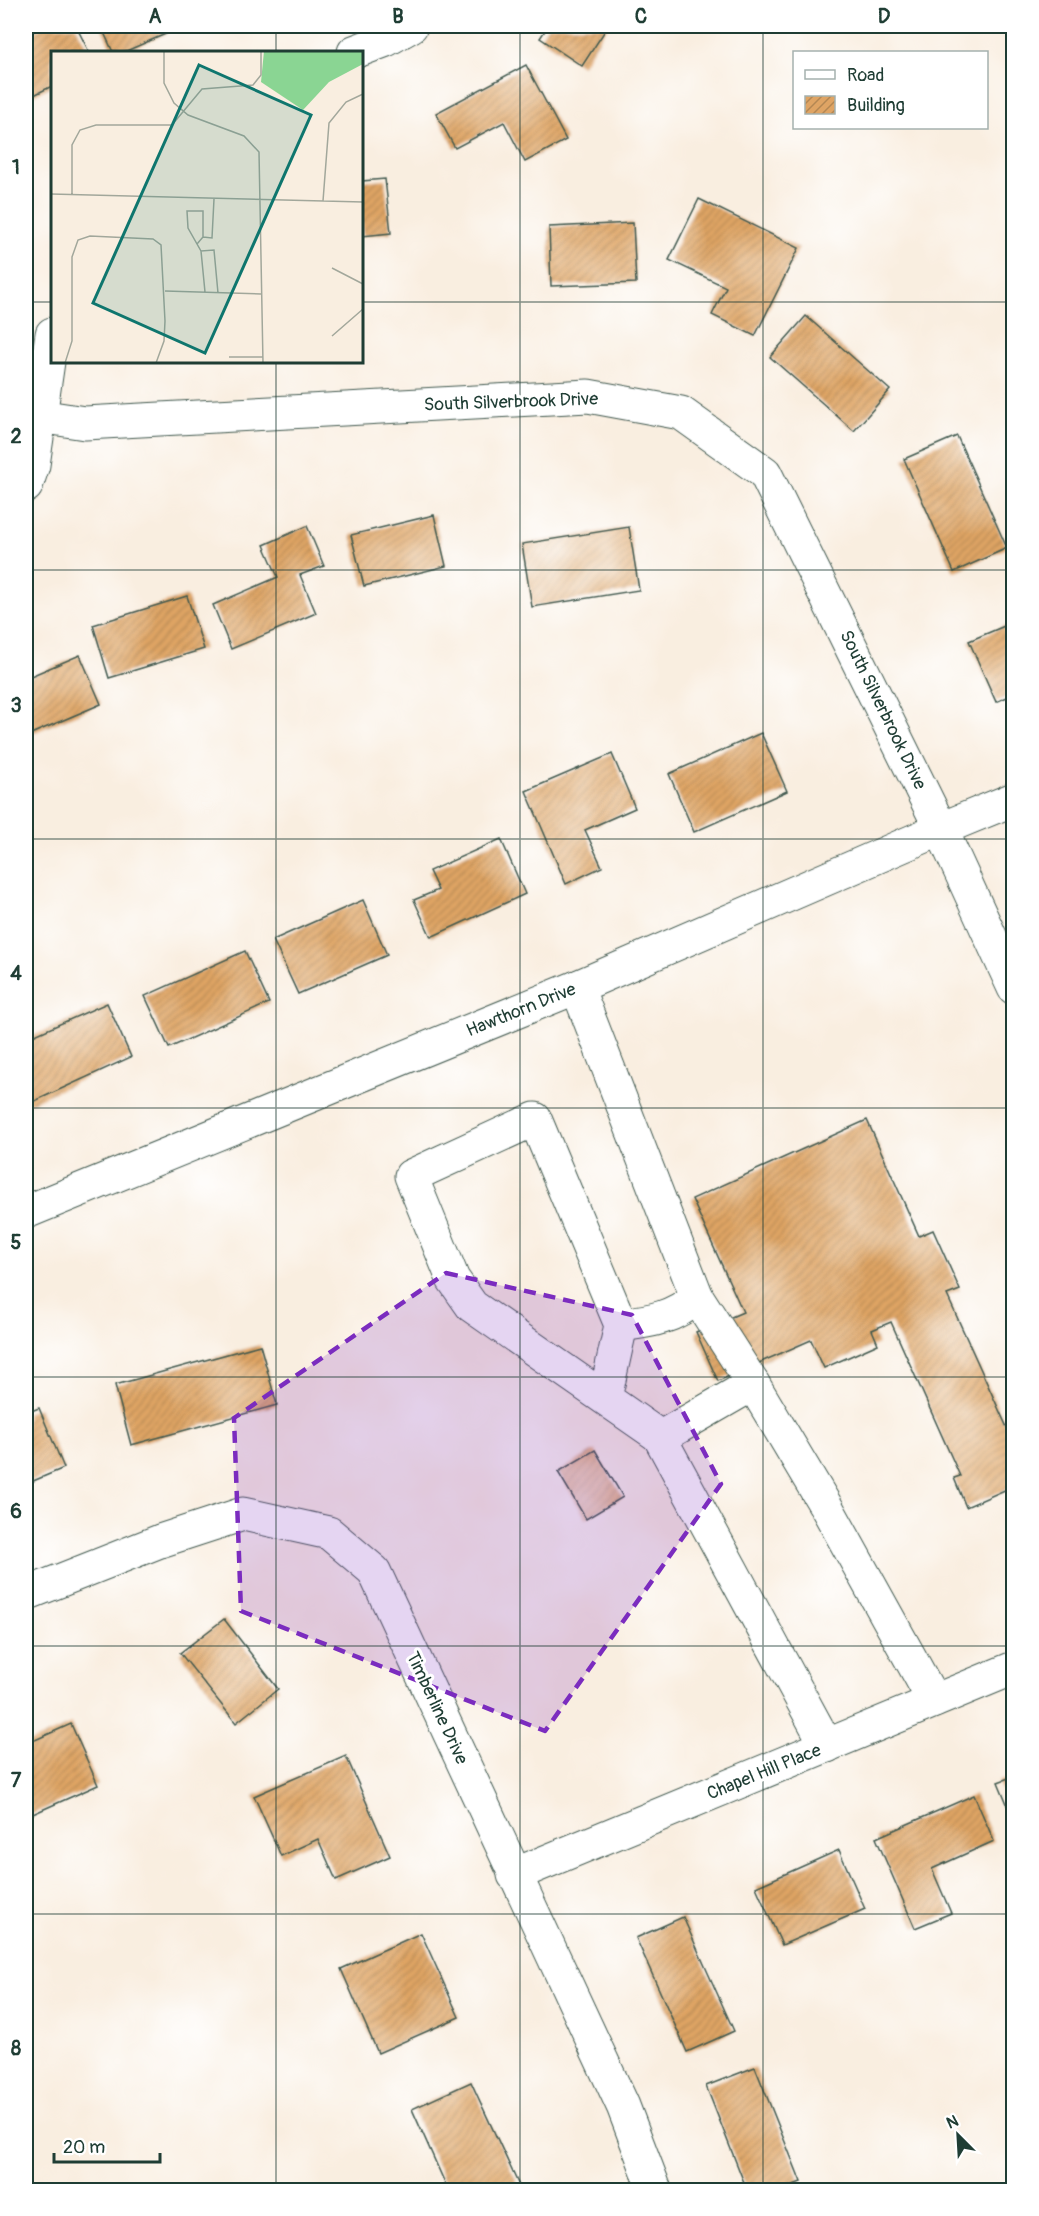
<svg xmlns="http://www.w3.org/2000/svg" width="1039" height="2216" viewBox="0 0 1039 2216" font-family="Pangolin,sans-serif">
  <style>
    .building { fill: url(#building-hatch) }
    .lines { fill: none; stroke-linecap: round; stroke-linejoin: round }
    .minor-casing { stroke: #40584e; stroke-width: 35 }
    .minor { stroke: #fff; stroke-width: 33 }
    .marked { fill: #7b2cbf; fill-opacity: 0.2; stroke: #7b2cbf; stroke-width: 4.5; stroke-dasharray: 12 8; stroke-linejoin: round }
    .grid { fill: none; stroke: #1f3d34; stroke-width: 1.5; stroke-opacity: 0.55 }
    .labels { text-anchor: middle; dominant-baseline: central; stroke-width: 6; stroke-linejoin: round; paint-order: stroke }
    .street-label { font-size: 18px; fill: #1f3d34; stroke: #fff }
    .inset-road { fill: none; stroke: #a2a79b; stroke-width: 1.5 }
    .view { fill: #0f766e; fill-opacity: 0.15; stroke: #0f766e; stroke-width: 3 }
    .inset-edge { fill: none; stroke: #1f3d34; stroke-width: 3 }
    .neatline { fill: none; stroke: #1f3d34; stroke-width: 2 }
    .grid-label { font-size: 20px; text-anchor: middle; font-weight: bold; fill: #1f3d34 }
  </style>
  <defs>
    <pattern id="building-hatch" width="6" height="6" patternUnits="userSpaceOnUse" patternTransform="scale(1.5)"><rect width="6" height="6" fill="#dfa464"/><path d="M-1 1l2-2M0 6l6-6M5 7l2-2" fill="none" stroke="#b48753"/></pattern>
  </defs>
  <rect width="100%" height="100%" fill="#fff"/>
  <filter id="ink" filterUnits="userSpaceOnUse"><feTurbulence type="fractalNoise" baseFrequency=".0167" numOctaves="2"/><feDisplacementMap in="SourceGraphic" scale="12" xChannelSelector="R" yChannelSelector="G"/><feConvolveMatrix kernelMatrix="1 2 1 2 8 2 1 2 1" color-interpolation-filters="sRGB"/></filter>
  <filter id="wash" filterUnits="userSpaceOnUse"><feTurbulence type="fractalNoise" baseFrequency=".008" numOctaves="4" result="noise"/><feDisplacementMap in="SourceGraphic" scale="24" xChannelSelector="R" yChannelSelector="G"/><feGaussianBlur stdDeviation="1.35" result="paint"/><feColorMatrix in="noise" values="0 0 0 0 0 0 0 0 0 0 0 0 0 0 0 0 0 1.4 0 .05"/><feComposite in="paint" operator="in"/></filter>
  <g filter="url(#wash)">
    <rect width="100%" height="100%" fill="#f9eee0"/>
    <g id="blocks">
      <g class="building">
        <polygon points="45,26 76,26 89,52 52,52 52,86 26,99 26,35"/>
        <polygon points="101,26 184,26 124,52 113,52"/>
        <polygon points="548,26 608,26 582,66 540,38"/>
        <polygon points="526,65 566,140 525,162 504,122 455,148 436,113"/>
        <polygon points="385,179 391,233 362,236 362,181"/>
        <polygon points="699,199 799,248 755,336 712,315 726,287 669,260"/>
        <polygon points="633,223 636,283 551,286 549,227"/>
        <polygon points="806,316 890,390 854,431 770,357"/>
        <polygon points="957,436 1007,548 954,572 904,459"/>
        <polygon points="434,515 446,566 364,586 351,535"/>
        <polygon points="307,526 324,566 300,575 316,613 231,649 213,605 278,577 264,545"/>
        <polygon points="629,527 639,590 532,607 522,544"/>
        <polygon points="187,596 204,649 109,678 93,625"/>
        <polygon points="1014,622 1014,694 996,702 969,641"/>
        <polygon points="80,655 101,704 26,736 26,678"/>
        <polygon points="761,733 787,791 694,832 669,774"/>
        <polygon points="612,754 635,808 585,830 602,867 566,884 526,791"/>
        <polygon points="501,839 525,894 431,937 414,900 438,890 429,871"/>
        <polygon points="363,900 387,955 298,994 273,940"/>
        <polygon points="245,951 269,1003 169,1048 145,996"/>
        <polygon points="107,1003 131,1057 26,1105 26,1039"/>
        <polygon points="867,1120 919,1236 933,1230 960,1290 947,1295 1014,1443 1014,1486 966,1507 954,1478 960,1476 891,1322 872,1330 878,1344 824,1368 811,1340 718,1381 696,1332 743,1312 692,1199"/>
        <polygon points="260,1345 277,1405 131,1445 115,1385"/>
        <polygon points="39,1408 64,1468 26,1484 26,1413"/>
        <polygon points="595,1450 623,1497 586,1519 558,1472"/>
        <polygon points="224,1619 278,1689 236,1723 180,1653"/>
        <polygon points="71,1724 98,1785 26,1817 26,1744"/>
        <polygon points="346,1756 390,1856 336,1880 318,1839 281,1856 254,1796"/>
        <polygon points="1014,1776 1014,1818 1013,1818 998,1782"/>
        <polygon points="974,1795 994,1841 932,1869 951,1913 915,1928 876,1838"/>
        <polygon points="839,1850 865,1909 782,1945 756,1887"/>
        <polygon points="683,1917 734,2031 687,2052 636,1938"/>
        <polygon points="421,1933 459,2017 378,2053 341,1969"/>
        <polygon points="755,2067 801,2182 780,2190 747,2190 706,2086"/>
        <polygon points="471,2082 521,2190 448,2190 412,2109"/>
        <polygon points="1013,2171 1014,2190 1008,2190"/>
      </g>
    </g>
  </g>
  <g filter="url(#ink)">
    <use href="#blocks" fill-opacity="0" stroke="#40584e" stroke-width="1.5"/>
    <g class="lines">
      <g class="minor-casing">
        <g id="minor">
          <polyline points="354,52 386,40 411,26"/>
          <polyline points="26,411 39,416 85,423 588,396 681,413 765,473 941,829 1014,988"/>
          <polyline points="26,486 33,465 52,334"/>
          <path d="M577,987l120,310c-23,21 -46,24 -76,28"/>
          <polyline points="26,1212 577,987 941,829 1014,799"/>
          <polyline points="697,1297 753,1384"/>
          <polyline points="605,1398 621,1325 535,1119 411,1176 453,1279 472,1306 659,1436 661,1437 753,1384 827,1508 934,1701"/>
          <polyline points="659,1436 827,1746"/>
          <polyline points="26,1594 160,1541 243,1514 329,1533 374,1571 623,2106 655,2190"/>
          <polyline points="514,1875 1014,1668"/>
        </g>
      </g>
      <use href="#minor" class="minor"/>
    </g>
  </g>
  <path class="marked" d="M446,1273l186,42 89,169 -176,247 -304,-120 -7,-193z"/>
  <path class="grid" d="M276,26v26M520,26v2164M763,26v2164M26,302h26M362,302h652M276,362v1828M26,570h988M26,839h988M26,1108h988M26,1377h988M26,1646h988M26,1914h988"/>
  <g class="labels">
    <g class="street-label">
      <text transform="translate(511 402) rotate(-2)">South Silverbrook Drive</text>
      <text transform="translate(883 710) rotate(64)">South Silverbrook Drive</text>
      <text transform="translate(521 1010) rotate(-22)">Hawthorn Drive</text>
      <text transform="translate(437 1708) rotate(65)">Timberline Drive</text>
      <text transform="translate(764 1772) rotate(-22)">Chapel Hill Place</text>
    </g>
  </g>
  <g transform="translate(51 51)">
    <rect width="312" height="312" fill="#f9eee0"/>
    <path d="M213,0h99v13l-34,18 -26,28 -42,-28z" fill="#8ad593"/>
    <path class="inset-road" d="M113,0v32l10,20 14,12 56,21 15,16 4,211M0,143l312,8M21,143v-49l8,-15 16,-5h76l30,-36 51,-4 8,-10v-24M272,150l6,-78 17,-21 17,-8M152,186l9,1 2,-39M146,193l6,-7v-26h-16l1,17 13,23 13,-1 4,43M150,200l4,41M281,217l31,16M114,240l96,3M281,285l31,-27M178,306h34M14,312l7,-22v-84l6,-17 12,-4 63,3 8,6 4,76 -1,20 -8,22"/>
    <path class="view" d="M148,14l112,50 -106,238 -112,-50z"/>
    <rect width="312" height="312" class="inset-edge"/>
  </g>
  <rect width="1039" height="2216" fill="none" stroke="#fff" stroke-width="66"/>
  <rect x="793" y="51" width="195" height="78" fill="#ffffff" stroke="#a5b1ae" stroke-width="1.5"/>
  <rect x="805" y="70" width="30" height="9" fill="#ffffff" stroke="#a5b1ae" stroke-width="1.5"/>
  <text x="847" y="81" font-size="18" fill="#1f3d34">Road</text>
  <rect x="805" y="96" width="30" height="18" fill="url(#building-hatch)" stroke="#a5b1ae" stroke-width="1.5"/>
  <text x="847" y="111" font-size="18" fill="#1f3d34">Building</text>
  <g transform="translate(958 2135) rotate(336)" stroke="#ffffff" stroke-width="4.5" paint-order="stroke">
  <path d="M0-4.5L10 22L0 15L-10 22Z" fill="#1f3d34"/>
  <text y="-9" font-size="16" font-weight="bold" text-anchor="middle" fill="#1f3d34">N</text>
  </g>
  <path d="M54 2153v9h106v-9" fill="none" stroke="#1f3d34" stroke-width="3"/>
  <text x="63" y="2153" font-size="18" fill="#1f3d34" stroke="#ffffff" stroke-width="4.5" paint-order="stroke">20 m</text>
  <rect x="33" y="33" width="973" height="2150" class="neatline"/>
  <g class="grid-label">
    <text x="155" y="23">A</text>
    <text x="398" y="23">B</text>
    <text x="641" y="23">C</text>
    <text x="884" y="23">D</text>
    <text x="16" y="174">1</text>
    <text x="16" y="443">2</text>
    <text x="16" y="712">3</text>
    <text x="16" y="980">4</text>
    <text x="16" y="1249">5</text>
    <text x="16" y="1518">6</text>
    <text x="16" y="1787">7</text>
    <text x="16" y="2055">8</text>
  </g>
</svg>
